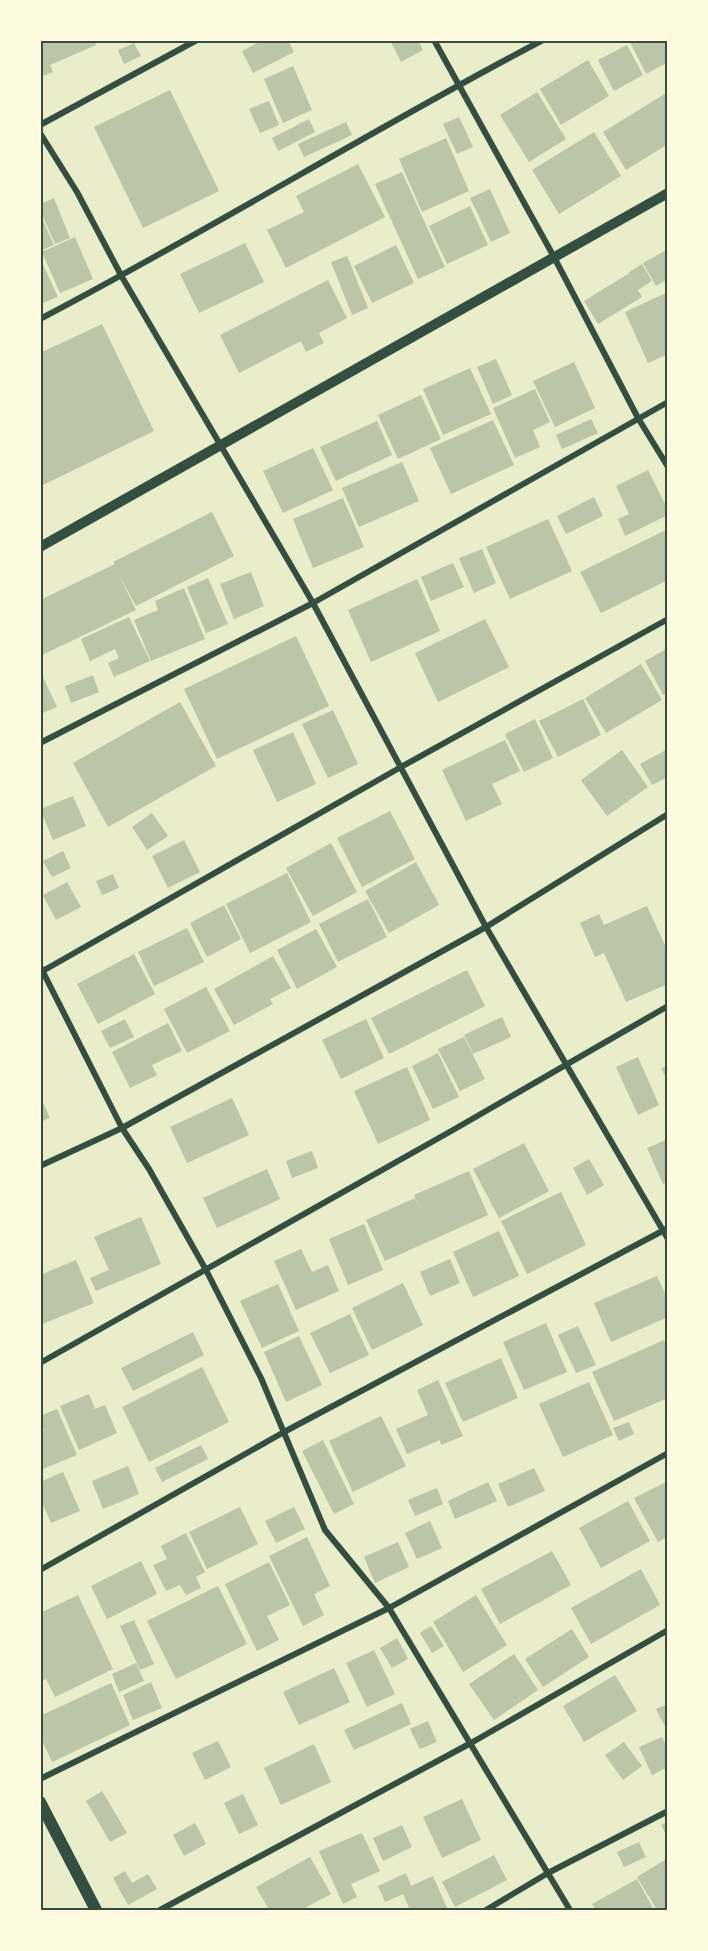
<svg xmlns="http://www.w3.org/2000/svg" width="708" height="1951" viewBox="0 0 708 1951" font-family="'Varela Round',sans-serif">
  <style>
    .building { fill: #bcc5a7 }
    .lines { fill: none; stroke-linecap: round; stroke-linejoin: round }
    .minor { stroke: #344e41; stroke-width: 6 }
    .tertiary { stroke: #344e41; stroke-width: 10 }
    .secondary { stroke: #344e41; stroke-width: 12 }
    .neatline { fill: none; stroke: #344e41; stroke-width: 2 }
  </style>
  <rect width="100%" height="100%" fill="#e9edc9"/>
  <g class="building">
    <polygon points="45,40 94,40 96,45 50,65 53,72 40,77 40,43"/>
    <polygon points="263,40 288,40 294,52 253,73 242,51"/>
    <polygon points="390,40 418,40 423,50 401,62"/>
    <polygon points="629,40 668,40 668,62 646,74"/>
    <polygon points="134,43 141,56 124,64 118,50"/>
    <polygon points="627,45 643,75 614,91 598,60"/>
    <polygon points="588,60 609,96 561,125 540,89"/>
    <polygon points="293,66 312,110 283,123 264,79"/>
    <polygon points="170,90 219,191 143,228 94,127"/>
    <polygon points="537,92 566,139 529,162 500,115"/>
    <polygon points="668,92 668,144 626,170 603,132"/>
    <polygon points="269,101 279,125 260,133 249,109"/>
    <polygon points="459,117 473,147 457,154 443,124"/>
    <polygon points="309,119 315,132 278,151 272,138"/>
    <polygon points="346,122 352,135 304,157 298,144"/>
    <polygon points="594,132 621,176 559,214 532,170"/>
    <polygon points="446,138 469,191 422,212 399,159"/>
    <polygon points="358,164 385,217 286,268 267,230 304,212 296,196"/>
    <polygon points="402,172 445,267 418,279 375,184"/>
    <polygon points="490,189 510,233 491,242 470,198"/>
    <polygon points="54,198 70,238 55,244 40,210 40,204"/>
    <polygon points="470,206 488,245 447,264 429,226"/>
    <polygon points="40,214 54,245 40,251"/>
    <polygon points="75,237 93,279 60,293 42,252"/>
    <polygon points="245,243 264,282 199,313 180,274"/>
    <polygon points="396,245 414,283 372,303 354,266"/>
    <polygon points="668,249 668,279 656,286 643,263"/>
    <polygon points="347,256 368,308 352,315 331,262"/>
    <polygon points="40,258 58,297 40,304"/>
    <polygon points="642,264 652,281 638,290 642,297 598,324 584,301 628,274 636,285 628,273"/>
    <polygon points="328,280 347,318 319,333 324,343 306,352 301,341 239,373 220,335"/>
    <polygon points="668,292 668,354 648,363 625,312"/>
    <polygon points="102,324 154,431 43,485 40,480 40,353"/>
    <polygon points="496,359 512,395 493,404 477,367"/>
    <polygon points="574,362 595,408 555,427 533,381"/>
    <polygon points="470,368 491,414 443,435 423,389"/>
    <polygon points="535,389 550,422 533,430 540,447 515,458 493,408"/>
    <polygon points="421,395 441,439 398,459 378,415"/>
    <polygon points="591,419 598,433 562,449 556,435"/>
    <polygon points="493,420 514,465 451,494 430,448"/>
    <polygon points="377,421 392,455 336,481 320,447"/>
    <polygon points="313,448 333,490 283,513 263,471"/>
    <polygon points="402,462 419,501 359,527 342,488"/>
    <polygon points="648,470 668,510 668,515 625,536 618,519 629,514 616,486"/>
    <polygon points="594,497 603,516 566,534 557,516"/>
    <polygon points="343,498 364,547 313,568 293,519"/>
    <polygon points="212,512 234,556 136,606 119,575 136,610 40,656 40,600 115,564 113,562"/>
    <polygon points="548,519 572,571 510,599 486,547"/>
    <polygon points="668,529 668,580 601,613 580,572"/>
    <polygon points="482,549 496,583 474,593 459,558"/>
    <polygon points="453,563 464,587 431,601 421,577"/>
    <polygon points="251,572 264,606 234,619 220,584"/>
    <polygon points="208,578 228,624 206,633 187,587"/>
    <polygon points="417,579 440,631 371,662 348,610"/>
    <polygon points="184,588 205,639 151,661 134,620 158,610 155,601"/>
    <polygon points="129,617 150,661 114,677 108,663 119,658 115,649 90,661 81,639"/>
    <polygon points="485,619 509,667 438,702 415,653"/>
    <polygon points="296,636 329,706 217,759 184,689"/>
    <polygon points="668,648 668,693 663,695 645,661"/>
    <polygon points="641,664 662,700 606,733 585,698"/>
    <polygon points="40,671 57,707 40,714"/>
    <polygon points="93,675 99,692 71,703 65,686"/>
    <polygon points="583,699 601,735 558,757 539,721"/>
    <polygon points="180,702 216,766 108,827 73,763"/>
    <polygon points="333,710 358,764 328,778 302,724"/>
    <polygon points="535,719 553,758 524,772 505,734"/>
    <polygon points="293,732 316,784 277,802 253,750"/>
    <polygon points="505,740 520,771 492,784 502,804 466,821 442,770"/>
    <polygon points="668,749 668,777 652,785 640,764"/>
    <polygon points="622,750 648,787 607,816 581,780"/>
    <polygon points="73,796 86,826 53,840 40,809"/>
    <polygon points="390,811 415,859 362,887 337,838"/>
    <polygon points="152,813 168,836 147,850 132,827"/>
    <polygon points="184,840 200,872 168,888 152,856"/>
    <polygon points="331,843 357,892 313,916 286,868"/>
    <polygon points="63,851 71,868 52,877 43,861"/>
    <polygon points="416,862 439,905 389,933 365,891"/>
    <polygon points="287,873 311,922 250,953 226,904"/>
    <polygon points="113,874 119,888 102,895 96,881"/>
    <polygon points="67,882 81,907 56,920 43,895"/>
    <polygon points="368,899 387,937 338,962 319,924"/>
    <polygon points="224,905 241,939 207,957 190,923"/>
    <polygon points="647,906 668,952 668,984 626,1002 604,953 595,957 580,923 599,914 604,925"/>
    <polygon points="187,928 204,962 154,986 138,952"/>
    <polygon points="316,929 337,967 297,989 277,950"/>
    <polygon points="134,954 155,994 98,1024 77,984"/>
    <polygon points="273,956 291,988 270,999 273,1004 234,1025 214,989"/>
    <polygon points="467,970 485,1006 389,1054 371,1018"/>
    <polygon points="206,987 230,1031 187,1053 164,1009"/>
    <polygon points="502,1017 511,1037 473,1054 464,1035"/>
    <polygon points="125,1019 134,1037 110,1048 101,1031"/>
    <polygon points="366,1019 384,1058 341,1079 322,1040"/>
    <polygon points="168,1023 182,1051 152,1065 157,1075 130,1088 112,1052"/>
    <polygon points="464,1037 485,1079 460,1091 438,1049"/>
    <polygon points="438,1053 459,1097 433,1109 412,1066"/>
    <polygon points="638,1057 659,1105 638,1115 616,1067"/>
    <polygon points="668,1066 668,1082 661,1068"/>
    <polygon points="407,1067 430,1120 378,1144 354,1091"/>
    <polygon points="40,1096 50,1118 40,1122"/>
    <polygon points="232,1098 249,1135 187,1163 170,1127"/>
    <polygon points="668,1139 668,1182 663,1184 647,1148"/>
    <polygon points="524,1143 549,1191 499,1218 473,1169"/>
    <polygon points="312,1151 318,1168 292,1178 286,1161"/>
    <polygon points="589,1159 604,1185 587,1195 573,1168"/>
    <polygon points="267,1169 280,1199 217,1228 203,1198"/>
    <polygon points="469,1171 488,1215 385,1261 366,1220 415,1198 423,1215 414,1195"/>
    <polygon points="561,1192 586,1245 527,1274 501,1221"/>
    <polygon points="141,1217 161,1264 96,1291 90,1278 109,1270 94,1237"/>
    <polygon points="364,1224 383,1270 348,1285 329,1239"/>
    <polygon points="499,1231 519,1276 473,1297 453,1252"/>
    <polygon points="301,1249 312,1272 328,1265 339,1291 296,1310 274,1261"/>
    <polygon points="450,1259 460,1283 430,1296 420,1272"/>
    <polygon points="76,1260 94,1303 40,1325 40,1275"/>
    <polygon points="657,1276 668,1300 668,1317 611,1342 594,1303"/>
    <polygon points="403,1283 423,1325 372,1350 352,1308"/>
    <polygon points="278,1284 299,1331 262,1348 240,1301"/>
    <polygon points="350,1314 369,1355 330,1373 310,1333"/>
    <polygon points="546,1323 567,1372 524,1390 503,1342"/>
    <polygon points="578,1326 596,1365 576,1373 558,1335"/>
    <polygon points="193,1332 204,1355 133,1391 121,1368"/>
    <polygon points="299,1336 322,1385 286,1402 264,1352"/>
    <polygon points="664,1340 668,1348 668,1398 614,1421 592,1372"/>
    <polygon points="501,1358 518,1398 463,1422 445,1383"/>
    <polygon points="202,1367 229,1422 149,1462 122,1407"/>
    <polygon points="438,1380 463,1436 441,1445 440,1440 407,1454 396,1429 428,1415 417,1390"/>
    <polygon points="589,1382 613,1435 563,1457 539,1404"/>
    <polygon points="89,1394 95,1409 105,1405 117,1433 79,1450 60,1406"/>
    <polygon points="57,1409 77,1455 40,1470 40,1432 44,1430 40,1423 40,1416"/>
    <polygon points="381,1416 406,1466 353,1492 329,1441"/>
    <polygon points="629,1422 634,1434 619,1441 613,1428"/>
    <polygon points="323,1440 354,1504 334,1514 302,1451"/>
    <polygon points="201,1445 208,1459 162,1482 155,1468"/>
    <polygon points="128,1466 139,1494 103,1509 92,1481"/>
    <polygon points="534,1468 545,1491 508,1507 498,1484"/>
    <polygon points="63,1472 80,1511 51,1523 40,1498 40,1482"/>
    <polygon points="668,1481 668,1537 658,1542 634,1498"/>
    <polygon points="488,1482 497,1501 455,1519 448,1501"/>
    <polygon points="437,1488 443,1504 415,1516 408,1500"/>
    <polygon points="628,1501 650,1541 601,1568 579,1528"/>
    <polygon points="240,1507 258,1544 207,1569 189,1532"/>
    <polygon points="294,1507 305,1529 276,1543 265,1521"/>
    <polygon points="430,1521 442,1548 417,1559 405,1533"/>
    <polygon points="186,1533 205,1572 196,1577 201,1588 186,1595 180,1585 166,1591 153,1565 167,1559 161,1546"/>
    <polygon points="307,1537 330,1586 314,1594 324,1615 303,1626 269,1556"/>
    <polygon points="398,1542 409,1567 375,1583 364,1557"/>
    <polygon points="552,1551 571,1585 500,1624 481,1589"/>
    <polygon points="141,1561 157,1594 107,1619 91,1586"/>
    <polygon points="269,1562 290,1605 267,1616 279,1640 257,1651 225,1584"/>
    <polygon points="641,1569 660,1605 591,1644 571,1608"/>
    <polygon points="218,1586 247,1644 176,1679 147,1621"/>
    <polygon points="78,1595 113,1669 55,1697 46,1679 40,1682 40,1613"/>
    <polygon points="476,1595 507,1645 463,1672 433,1622"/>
    <polygon points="134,1620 154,1664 140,1670 120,1626"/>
    <polygon points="431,1626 444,1646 432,1653 420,1633"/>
    <polygon points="572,1629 589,1657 543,1687 525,1659"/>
    <polygon points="397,1638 408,1659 392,1668 380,1648"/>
    <polygon points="374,1650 395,1694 367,1707 346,1663"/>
    <polygon points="514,1654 538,1690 494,1720 469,1684"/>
    <polygon points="136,1663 144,1681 119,1692 112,1674"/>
    <polygon points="334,1668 350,1702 299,1725 283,1692"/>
    <polygon points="615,1675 637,1711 584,1742 563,1706"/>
    <polygon points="151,1682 162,1708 133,1720 123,1695"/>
    <polygon points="111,1683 130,1725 52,1762 40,1736 40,1716"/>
    <polygon points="402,1703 411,1724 354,1750 344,1730"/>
    <polygon points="668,1704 668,1732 656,1709"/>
    <polygon points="428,1721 437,1742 420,1749 410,1729"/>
    <polygon points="662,1737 668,1749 668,1767 652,1775 639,1747"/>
    <polygon points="218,1741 231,1767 205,1780 192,1753"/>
    <polygon points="624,1742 642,1766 623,1780 605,1755"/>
    <polygon points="314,1744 331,1782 281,1805 264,1768"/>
    <polygon points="102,1791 127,1833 110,1842 86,1801"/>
    <polygon points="243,1794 258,1825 239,1834 224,1803"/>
    <polygon points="462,1799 481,1840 442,1858 423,1817"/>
    <polygon points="668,1822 668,1838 661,1825"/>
    <polygon points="195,1823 206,1844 184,1856 173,1835"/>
    <polygon points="402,1825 412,1847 383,1861 373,1838"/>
    <polygon points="362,1833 380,1871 351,1884 357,1897 343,1904 319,1851"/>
    <polygon points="639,1842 646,1857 624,1867 617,1852"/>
    <polygon points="494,1855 507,1880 455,1907 442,1882"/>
    <polygon points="310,1857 331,1894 301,1910 269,1910 256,1887"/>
    <polygon points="668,1858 668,1910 657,1910 637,1877"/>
    <polygon points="125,1871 132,1883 148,1874 157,1889 128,1905 113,1878"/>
    <polygon points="406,1873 411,1886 433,1876 448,1910 410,1910 403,1894 385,1902 378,1886"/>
    <polygon points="637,1879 654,1910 596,1910 592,1904"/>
  </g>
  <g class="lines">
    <g class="minor">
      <polyline points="434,40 554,257 638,418 668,467"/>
      <polyline points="40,125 197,40"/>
      <polyline points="40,133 77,192 122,277 313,603 486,927 668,1239"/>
      <path d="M40,319c170,-89 333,-190 503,-279"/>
      <polyline points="40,743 313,603 668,402"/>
      <polyline points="40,966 122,1128 149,1169 206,1270 261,1378 325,1530 389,1608 570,1910"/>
      <polyline points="41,972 401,767 668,619"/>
      <polyline points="40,1166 122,1128 486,927 668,814"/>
      <polyline points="40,1363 453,1130 668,1006"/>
      <polyline points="40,1570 284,1432 668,1228"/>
      <polyline points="40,1779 389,1608 668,1453"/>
      <polyline points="160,1910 471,1743 668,1630"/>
      <polyline points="486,1910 548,1873 668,1811"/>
    </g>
    <polyline class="tertiary" points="40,547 668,193"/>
    <polyline class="secondary" points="40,1802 96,1910"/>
  </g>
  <rect width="708" height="1951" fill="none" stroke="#fefae0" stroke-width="84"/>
  <rect x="42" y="42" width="624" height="1867" class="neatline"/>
</svg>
